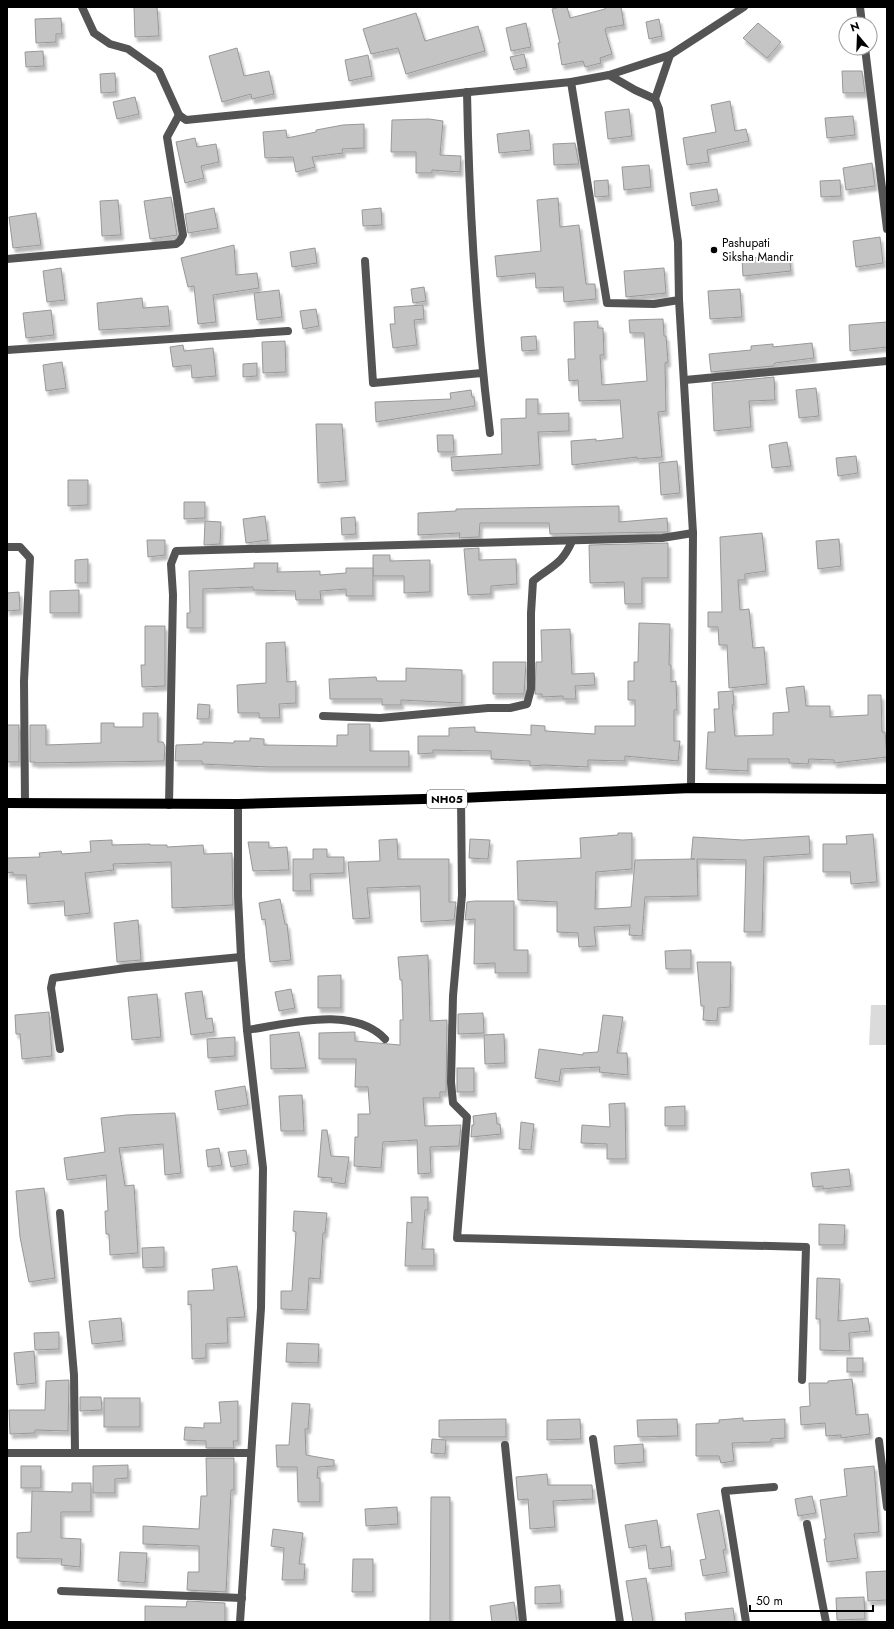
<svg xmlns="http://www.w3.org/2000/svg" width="894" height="1629" viewBox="0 0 894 1629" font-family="Jost,sans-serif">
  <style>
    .green { fill: #dbdbdb }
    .building { fill: #c4c4c4; stroke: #989898; filter: url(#shadow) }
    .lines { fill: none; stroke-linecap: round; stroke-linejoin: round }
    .minor { stroke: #545454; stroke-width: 8 }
    .primary { stroke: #000; stroke-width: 10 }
    .poi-dot { fill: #000; stroke: #fff; stroke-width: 1.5 }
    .labels { text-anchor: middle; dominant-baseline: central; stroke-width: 4; stroke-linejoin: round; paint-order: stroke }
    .shield { fill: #fff; stroke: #4c4c4c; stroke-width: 1 }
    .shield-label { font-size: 11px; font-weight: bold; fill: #000 }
    .poi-label { font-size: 12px; fill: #000; stroke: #fff; text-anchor: start }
  </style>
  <defs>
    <filter id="shadow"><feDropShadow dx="2.5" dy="4.5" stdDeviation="1" flood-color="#0004"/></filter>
  </defs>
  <rect width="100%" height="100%" fill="#fff"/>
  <polygon class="green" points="871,1005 887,1005 887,1045 869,1045"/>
  <g class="building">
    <polygon points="134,7 157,7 159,36 135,37"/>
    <polygon points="560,7 567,7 570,18 605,9 605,7 621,7 624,25 606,28 605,30 612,54 600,58 601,63 585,67 583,61 562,65 558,43 560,43 552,9"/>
    <polygon points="416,13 425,41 478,26 485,51 406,74 398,48 371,54 363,29"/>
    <polygon points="61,18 62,34 56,34 56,42 36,43 35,19"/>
    <polygon points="659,19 662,36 649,39 646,22"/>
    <polygon points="526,23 531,47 511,51 506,28"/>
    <polygon points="758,23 781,42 767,58 743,38"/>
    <polygon points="237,48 244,76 269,71 274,94 252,99 251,94 222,102 209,56"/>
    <polygon points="43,51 44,66 26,67 25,52"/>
    <polygon points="524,54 527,67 514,70 510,57"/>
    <polygon points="368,55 372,76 349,81 345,60"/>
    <polygon points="842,71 862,71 865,93 843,93"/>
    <polygon points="115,73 116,92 101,93 100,74"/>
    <polygon points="135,97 139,114 117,119 113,102"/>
    <polygon points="730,101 735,131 746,129 749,141 707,150 709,162 687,165 683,138 716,132 711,105"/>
    <polygon points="629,109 632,136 608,139 605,112"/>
    <polygon points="853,116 855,135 827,138 825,118"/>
    <polygon points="429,119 443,121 440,155 461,156 460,172 432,170 432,173 416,173 416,152 391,152 392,120"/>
    <polygon points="364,124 364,148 342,149 343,153 312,157 315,167 296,172 293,157 265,158 263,132 286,130 287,138 316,132 316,130 343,125"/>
    <polygon points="529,130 531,150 499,153 497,134"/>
    <polygon points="195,138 197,147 216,144 219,162 201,166 204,178 185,183 176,142"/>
    <polygon points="575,143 579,164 554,165 553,144"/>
    <polygon points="872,163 875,186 846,190 843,168"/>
    <polygon points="649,165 651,187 624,190 622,167"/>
    <polygon points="608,180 609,196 595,197 594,181"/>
    <polygon points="840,180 841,196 821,197 820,181"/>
    <polygon points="717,189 719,201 692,206 690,193"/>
    <polygon points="171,197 177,235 150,239 144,201"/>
    <polygon points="558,198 560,227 579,225 586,284 595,284 596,299 564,302 563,287 536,288 535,273 497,277 495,256 541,251 537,200"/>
    <polygon points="118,200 121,235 102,236 100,201"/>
    <polygon points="214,208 218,228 188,233 185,214"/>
    <polygon points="381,208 382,225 363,226 362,210"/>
    <polygon points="36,213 41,245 13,248 9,217"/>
    <polygon points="880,237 883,263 856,267 853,241"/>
    <polygon points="234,245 236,275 257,273 259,288 213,295 216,322 198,324 194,286 188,287 181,258"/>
    <polygon points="315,248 317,263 292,267 290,252"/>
    <polygon points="789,254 791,271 743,276 742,259"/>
    <polygon points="61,268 65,300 47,302 43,271"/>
    <polygon points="664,268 666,293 626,297 624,271"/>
    <polygon points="424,287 426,301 413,303 411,289"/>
    <polygon points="740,289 742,317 710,319 708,291"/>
    <polygon points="279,290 282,317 257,320 254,293"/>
    <polygon points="142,298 143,308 168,306 170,326 99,330 97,303"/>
    <polygon points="423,305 424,319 414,320 417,345 393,348 390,324 395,324 394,307"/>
    <polygon points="316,309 319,326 303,329 300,311"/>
    <polygon points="51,310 54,335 26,338 23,313"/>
    <polygon points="663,319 664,336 666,336 668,362 665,363 666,411 658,412 662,457 637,459 637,457 572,465 571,441 596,439 596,441 623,438 620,400 579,401 578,380 569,381 568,359 575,359 574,322 598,321 598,328 603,328 604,355 600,355 602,385 647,381 644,333 630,333 629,320"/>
    <polygon points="887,322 887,347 850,351 849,325"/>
    <polygon points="536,336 537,350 522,351 521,337"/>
    <polygon points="285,341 286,372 263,373 262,342"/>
    <polygon points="812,343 814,358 775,363 773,366 711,372 709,354 751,350 751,346 773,344 773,347"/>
    <polygon points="183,345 184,351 213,348 216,376 192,378 191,365 173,367 170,347"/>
    <polygon points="62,362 66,388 46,391 43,365"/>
    <polygon points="257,363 257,376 243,377 243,364"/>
    <polygon points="774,377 775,400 749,401 751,427 714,431 712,383"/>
    <polygon points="816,388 819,416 799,418 796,390"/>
    <polygon points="471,390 472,397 474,397 475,406 376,422 375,402 451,399 450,393"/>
    <polygon points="526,399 538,399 538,414 569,413 569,431 538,432 540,465 452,471 451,457 502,454 501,419 526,418"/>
    <polygon points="316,424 342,424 346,481 318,483"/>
    <polygon points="437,435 453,435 454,452 438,452"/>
    <polygon points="787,442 791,466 772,468 769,445"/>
    <polygon points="856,456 858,473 838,476 836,458"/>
    <polygon points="677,461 680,493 661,495 659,463"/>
    <polygon points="68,480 88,480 88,505 68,506"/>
    <polygon points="184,502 205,502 205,518 184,519"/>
    <polygon points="619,506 619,522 667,518 668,532 550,534 549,523 480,523 479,537 459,538 460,533 418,535 418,513 456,511 456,509"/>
    <polygon points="265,516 268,540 246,543 243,519"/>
    <polygon points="355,517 356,534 342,535 341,518"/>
    <polygon points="205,521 221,522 220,544 204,545"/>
    <polygon points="762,533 766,571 745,574 745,580 738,580 740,610 749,609 753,648 764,647 767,684 729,688 727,645 719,645 718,627 708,627 708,612 722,612 720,537"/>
    <polygon points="839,539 841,566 818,569 816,541"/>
    <polygon points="147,540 165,540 165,555 148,557"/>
    <polygon points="668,543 668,578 642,578 642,604 625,604 624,582 590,583 589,545"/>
    <polygon points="479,548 479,560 516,559 517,584 491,586 491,594 468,595 464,549"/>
    <polygon points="373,555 390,555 390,561 430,560 430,592 404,593 404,576 373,576"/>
    <polygon points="88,559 88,583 75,583 75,560"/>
    <polygon points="254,563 278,563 277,572 320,571 320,575 346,573 346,568 373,568 373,596 346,596 346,589 320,591 321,600 296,600 295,591 253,590 253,587 203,589 203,628 187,628 187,613 190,613 189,571 254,568"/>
    <polygon points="79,590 79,613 50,613 50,591"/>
    <polygon points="19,592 20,610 7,611 7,593"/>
    <polygon points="639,623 670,624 669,665 671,665 671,682 676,681 677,710 674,710 674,741 680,741 678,761 625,756 625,761 588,760 588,767 544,765 530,766 530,761 491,759 491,751 433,750 433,753 418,754 418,736 449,736 449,728 475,727 475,732 531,735 531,725 545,726 545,731 595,734 595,726 635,726 635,700 628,700 628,681 634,681 634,662 638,662"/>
    <polygon points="145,626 165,626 165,686 142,687 141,665 145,665"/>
    <polygon points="570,629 572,674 594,673 595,685 575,686 576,699 563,699 563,696 542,697 542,694 535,694 536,662 542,662 541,630"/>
    <polygon points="285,642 287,682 296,681 296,703 279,704 280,718 259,718 259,713 238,713 237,685 266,683 266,643"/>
    <polygon points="493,662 526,662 524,694 493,694"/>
    <polygon points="406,668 462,670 462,703 401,700 401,705 382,705 382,699 330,699 329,679 376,677 377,681 406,681"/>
    <polygon points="804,686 806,706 830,706 830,717 868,715 868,695 881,695 882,732 885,732 887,757 834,763 834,760 809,759 808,764 789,763 789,759 748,759 748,771 706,769 708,732 715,732 714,709 719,709 718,692 733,691 734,705 732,705 735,736 773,735 773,713 789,712 786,688"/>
    <polygon points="198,704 210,705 209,719 197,719"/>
    <polygon points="143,713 158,713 158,742 163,742 165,746 164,761 35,763 35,762 30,762 30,725 46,725 46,745 101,743 101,723 114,723 114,727 143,727"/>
    <polygon points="348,724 370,724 370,751 409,751 409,767 268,767 202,764 202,761 175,761 176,745 203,744 203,742 234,743 234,741 250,741 250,738 264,739 264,745 337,746 337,735 348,735"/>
    <rect x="7" y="725" width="12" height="37"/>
    <polygon points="618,833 632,833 632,869 596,872 595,909 631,907 635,860 695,859 691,859 693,837 743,840 809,836 810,854 764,857 762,932 744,932 746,860 697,859 698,896 645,897 642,936 629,935 630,925 594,927 596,946 579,947 578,933 557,932 557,902 518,900 517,861 581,858 580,838 618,835"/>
    <polygon points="873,834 877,882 851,884 850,872 823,872 823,844 847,844 846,836"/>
    <polygon points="397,839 398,859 449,859 449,902 456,902 454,920 421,922 420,886 367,888 370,918 353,919 348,862 380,861 379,840"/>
    <polygon points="470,839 490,840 488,859 469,858"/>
    <polygon points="112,840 112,845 150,844 150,845 167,845 167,847 203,845 204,854 232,853 233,905 172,908 171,862 113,864 114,870 85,873 90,913 65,916 64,901 28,904 26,875 13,875 13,872 7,873 7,858 40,857 39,853 61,851 62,854 91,852 90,841"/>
    <polygon points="248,842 269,842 269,848 287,847 289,870 253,871"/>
    <polygon points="313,849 327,849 327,857 344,857 344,873 310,874 311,891 293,891 293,859 313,859"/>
    <polygon points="280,899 285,924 287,924 291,960 270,962 265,919 262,920 259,903"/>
    <polygon points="475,901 514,901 514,950 528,950 528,973 495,973 495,963 474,964 475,919 465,920 467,902"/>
    <polygon points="138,920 141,960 117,962 114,923"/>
    <polygon points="683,950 691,950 691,969 666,969 665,951"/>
    <polygon points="428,955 430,1021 447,1020 446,1092 440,1092 440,1098 423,1098 425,1126 461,1125 459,1146 430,1147 431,1173 418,1174 417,1140 383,1142 381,1168 354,1166 355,1137 358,1137 358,1114 370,1114 368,1087 355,1087 356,1059 319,1059 319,1033 355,1032 355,1041 400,1045 400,1020 403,1020 402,980 400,980 398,957"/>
    <polygon points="697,962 731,962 730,1007 718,1008 717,1021 703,1020 704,1006 701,1006"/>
    <polygon points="341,975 341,1008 318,1008 318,976"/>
    <polygon points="291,989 295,1008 279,1011 275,992"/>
    <polygon points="202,991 206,1019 212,1018 214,1032 191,1035 185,993"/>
    <polygon points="157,994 161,1037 132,1040 128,997"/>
    <polygon points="49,1012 52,1056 22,1059 20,1034 16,1034 15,1015"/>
    <polygon points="483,1013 484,1033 458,1034 458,1014"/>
    <polygon points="603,1015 623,1017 617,1053 627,1053 628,1075 599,1072 600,1067 561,1069 559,1082 535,1078 539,1049 583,1055 583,1053 598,1052"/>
    <polygon points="299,1032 306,1068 271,1069 270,1035"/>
    <polygon points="504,1034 505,1063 485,1064 484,1035"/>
    <polygon points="235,1037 235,1056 208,1058 207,1039"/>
    <rect x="457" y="1068" width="17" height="24"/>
    <polygon points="245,1086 248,1105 218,1110 215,1091"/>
    <polygon points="302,1095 304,1131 281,1131 279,1096"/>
    <polygon points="625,1103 626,1159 607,1159 607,1144 581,1143 582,1125 610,1127 609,1104"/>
    <polygon points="685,1106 685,1126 665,1126 665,1107"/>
    <polygon points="175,1113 181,1173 165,1175 163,1144 119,1148 125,1186 134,1185 138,1253 110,1255 109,1234 106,1234 105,1211 108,1211 106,1175 67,1180 64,1158 105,1152 101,1118 126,1115"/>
    <polygon points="496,1113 497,1124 500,1124 501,1134 471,1137 472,1125 474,1125 473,1116"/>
    <polygon points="521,1122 534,1124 531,1150 519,1149"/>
    <polygon points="322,1130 327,1130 331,1156 349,1157 345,1184 331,1182 332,1178 318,1177"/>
    <polygon points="219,1148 222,1165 208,1167 206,1150"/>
    <polygon points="246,1150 248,1164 231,1167 228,1152"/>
    <polygon points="849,1169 851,1186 823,1189 823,1186 813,1187 811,1173"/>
    <polygon points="44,1188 55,1278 29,1282 20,1237 16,1191"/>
    <polygon points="411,1197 428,1197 428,1210 425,1210 422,1249 434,1249 434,1266 405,1266 407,1222 412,1223"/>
    <polygon points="294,1211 327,1213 325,1233 323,1233 320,1279 309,1278 307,1310 281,1309 281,1291 292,1291 296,1232 293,1231"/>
    <polygon points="819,1224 845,1225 844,1245 819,1245"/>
    <polygon points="164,1247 164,1267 143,1268 142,1248"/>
    <polygon points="237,1266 245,1317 227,1318 228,1343 206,1344 206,1358 192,1359 191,1304 188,1305 188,1291 214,1290 212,1269"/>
    <polygon points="817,1278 840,1279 838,1321 868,1318 870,1331 849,1333 850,1351 820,1350 820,1319 816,1319"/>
    <polygon points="121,1318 123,1341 92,1344 89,1321"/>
    <polygon points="59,1332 59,1349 35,1350 34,1333"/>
    <polygon points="287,1343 319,1344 318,1363 286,1362"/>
    <polygon points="34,1351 36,1383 17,1385 14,1353"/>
    <rect x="847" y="1358" width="16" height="14"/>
    <polygon points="852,1379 856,1415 868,1414 870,1434 841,1438 841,1435 826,1436 825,1423 801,1425 800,1407 810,1406 809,1383 828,1383 828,1381"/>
    <polygon points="69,1380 68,1431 35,1430 35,1433 10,1434 9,1410 45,1410 46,1381"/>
    <polygon points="80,1397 101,1397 102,1410 80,1411"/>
    <rect x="104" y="1398" width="36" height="29"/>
    <polygon points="238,1401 238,1441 233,1441 234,1448 206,1448 206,1441 184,1440 185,1427 204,1428 204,1423 221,1423 219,1402"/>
    <polygon points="292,1403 310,1404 308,1429 305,1429 306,1455 334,1460 334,1466 318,1467 317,1478 320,1478 320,1502 298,1502 297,1467 277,1467 276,1445 289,1445"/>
    <polygon points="743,1418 743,1421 785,1419 785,1438 771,1439 771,1442 732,1443 734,1461 721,1463 719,1456 696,1456 696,1424 719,1423 719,1420"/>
    <polygon points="506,1419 506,1437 439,1437 439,1420"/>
    <polygon points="580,1419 581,1439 547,1440 547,1420"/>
    <polygon points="677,1419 678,1436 638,1437 637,1420"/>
    <polygon points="432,1439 446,1440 445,1454 431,1453"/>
    <polygon points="643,1444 644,1462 615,1464 614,1446"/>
    <polygon points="206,1458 234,1458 234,1490 231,1490 226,1592 187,1590 188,1572 199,1572 199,1546 143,1544 143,1526 199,1529 201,1496 207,1496"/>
    <polygon points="128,1465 128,1478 115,1479 115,1493 93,1493 93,1466"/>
    <rect x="21" y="1466" width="20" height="22"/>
    <polygon points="874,1466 879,1532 854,1534 858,1558 827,1562 824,1539 826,1539 820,1500 847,1496 844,1469"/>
    <polygon points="547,1474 548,1485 592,1485 593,1499 553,1501 555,1527 530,1529 528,1499 518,1500 516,1477"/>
    <polygon points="72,1483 91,1483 91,1512 61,1512 61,1538 81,1539 80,1567 61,1565 62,1559 17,1558 17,1533 31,1532 32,1491 72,1492"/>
    <polygon points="812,1496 816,1513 798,1516 795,1499"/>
    <polygon points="431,1497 450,1497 450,1622 430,1622"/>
    <polygon points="397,1507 398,1524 366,1526 365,1509"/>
    <polygon points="719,1510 726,1549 723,1550 727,1572 703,1576 700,1560 706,1559 697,1514"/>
    <polygon points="657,1520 661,1548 670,1546 672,1566 649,1569 646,1545 629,1548 625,1525"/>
    <polygon points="273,1529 303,1533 299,1564 305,1564 304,1580 282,1580 284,1548 271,1546"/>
    <polygon points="120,1552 147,1553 145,1583 118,1581"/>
    <polygon points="353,1559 373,1559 373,1592 352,1592"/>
    <polygon points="887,1571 887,1600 868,1601 866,1572"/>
    <polygon points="646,1578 653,1622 633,1622 626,1581"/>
    <polygon points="560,1585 561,1603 535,1604 535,1587"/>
    <polygon points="864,1597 865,1619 837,1620 836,1598"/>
    <polygon points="187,1601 225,1603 225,1622 145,1622 145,1606 186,1607"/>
    <polygon points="514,1602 517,1622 492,1622 490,1606"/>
    <polygon points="733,1608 735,1622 686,1622 685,1613"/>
  </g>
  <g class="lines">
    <g class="minor">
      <polyline points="82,7 94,33 110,44 128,49 159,71 179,115 186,120 571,82 609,75 635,90 655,99 659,109 678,242 679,300 693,533 691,788"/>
      <polyline points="860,7 862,24"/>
      <polyline points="865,48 887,229"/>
      <polyline points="609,75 670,55 744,7"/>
      <polyline points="571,82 607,303 654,304 679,300"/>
      <path d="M467,92c2,114 9,228 23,341"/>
      <polyline points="655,99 670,55"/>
      <polyline points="7,259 176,244 180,241 183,235 167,137 179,115"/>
      <polyline points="365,261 373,383 482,373"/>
      <polyline points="7,350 288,331"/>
      <polyline points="685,380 887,361"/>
      <polyline points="7,547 20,547 30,558 24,681 25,803"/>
      <path d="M323,716l57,2 108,-10h22l17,-4 4,-15v-76l2,-32c18,-15 29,-16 39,-40"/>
      <polyline points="461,798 462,895 453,996 451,1082 453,1103 467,1117 457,1238 806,1247 802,1380"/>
      <polyline points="238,804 238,896 241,957 247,1030 263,1168 261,1308 240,1622"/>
      <polyline points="169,805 173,595 171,564 176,551 662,538 693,533"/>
      <path d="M247,1030c41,-6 106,-25 138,9"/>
      <polyline points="60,1049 51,988 53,978 126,968 241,957"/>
      <polyline points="60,1213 74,1375 75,1452"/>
      <polyline points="593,1439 620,1622"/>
      <polyline points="879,1441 887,1507"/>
      <polyline points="505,1445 523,1622"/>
      <polyline points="7,1453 251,1453"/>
      <polyline points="807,1524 826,1622"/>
      <polyline points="61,1591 242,1598"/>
      <polyline points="746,1622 725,1491 774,1487"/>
    </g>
    <polyline class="primary" points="7,803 238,804 461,798 691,788 887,789"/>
  </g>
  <circle class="poi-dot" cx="714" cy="250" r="4"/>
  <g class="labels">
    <rect class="shield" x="427" y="790" width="40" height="18" rx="3"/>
    <g class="shield-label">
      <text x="447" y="799">NH05</text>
    </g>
    <g class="poi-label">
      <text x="722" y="243">Pashupati<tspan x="722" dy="14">Siksha Mandir</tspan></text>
    </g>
  </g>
  <rect width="894" height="1629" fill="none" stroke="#000000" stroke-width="16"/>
  <g transform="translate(858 36) rotate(341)"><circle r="19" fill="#ffffff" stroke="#999999"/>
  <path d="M0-3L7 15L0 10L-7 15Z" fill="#000000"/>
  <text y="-6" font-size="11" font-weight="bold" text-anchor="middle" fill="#000000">N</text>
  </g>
  <path d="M750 1605v6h123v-6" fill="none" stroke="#000000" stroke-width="2"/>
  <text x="756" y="1605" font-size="12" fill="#000000" stroke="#ffffff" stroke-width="3" paint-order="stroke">50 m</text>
</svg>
